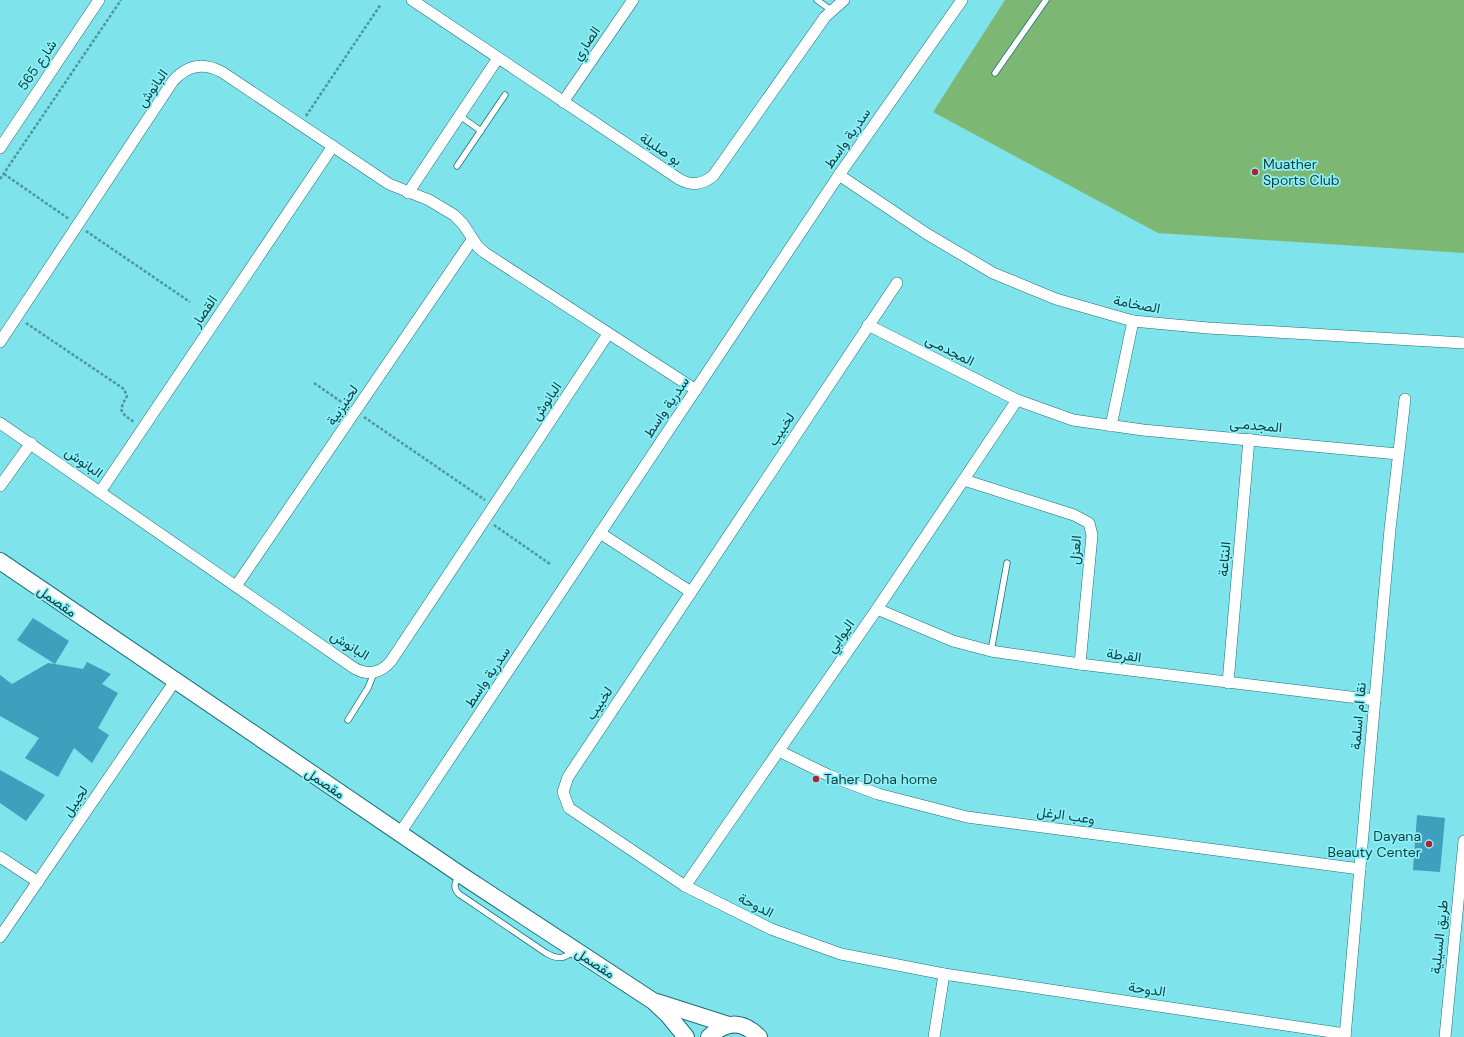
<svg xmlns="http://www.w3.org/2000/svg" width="1464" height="1037" viewBox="0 0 1464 1037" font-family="'DM Sans',Vazirmatn,sans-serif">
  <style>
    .green { fill: #7cb873 }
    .building { fill: #3ea0bd }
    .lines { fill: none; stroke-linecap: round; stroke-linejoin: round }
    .lane-casing { stroke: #1d7076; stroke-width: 7 }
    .street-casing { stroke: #1d7076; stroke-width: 12 }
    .secondary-casing { stroke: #1d7076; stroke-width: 18 }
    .path { stroke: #4c979c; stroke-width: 2.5; stroke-dasharray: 3 2; stroke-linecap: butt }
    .lane { stroke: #fff; stroke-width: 5.5 }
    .street { stroke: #fff; stroke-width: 11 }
    .secondary { stroke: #fff; stroke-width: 16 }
    .poi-dot { fill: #b32132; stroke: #8bf0f7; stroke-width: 1.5 }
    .labels { text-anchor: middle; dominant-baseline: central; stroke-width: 3.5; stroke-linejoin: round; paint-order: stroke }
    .street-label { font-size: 14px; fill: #113d40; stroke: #8bf0f7 }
    .poi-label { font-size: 14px; fill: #113d40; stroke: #8bf0f7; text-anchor: start }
  </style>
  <rect width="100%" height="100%" fill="#7ee3ea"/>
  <polygon class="green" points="1005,0 1464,0 1464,253 1158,233 933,112"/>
  <g class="building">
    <polygon points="33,618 69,641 55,664 83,669 87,662 111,674 102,684 118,693 98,728 109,735 92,763 74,748 58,777 25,758 39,738 0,716 0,675 12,684 48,663 55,664 17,640"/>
    <polygon points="0,770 45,795 26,821 0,803"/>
    <polygon points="1417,815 1445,818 1440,872 1413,870"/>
  </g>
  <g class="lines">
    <g class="lane-casing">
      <g id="lane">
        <polyline points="817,0 831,10"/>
        <polyline points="995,73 1046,0"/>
        <polyline points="460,116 481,131"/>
        <polyline points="457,166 505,95"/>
        <polyline points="991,651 1007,563"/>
        <polyline points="348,720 368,688 374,673"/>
        <path d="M459,877c-5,6 -6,11 0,17l87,59c12,7 19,6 28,-3"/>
      </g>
    </g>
    <g class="street-casing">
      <g id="street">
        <path d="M412,0l267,179c13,7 22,6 34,-3l112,-159 19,-17"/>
        <polyline points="563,102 633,0"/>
        <polyline points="0,148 99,0"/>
        <polyline points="839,175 927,234 993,273 1056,299 1133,321 1208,328 1464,343"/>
        <polyline points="408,193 498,58"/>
        <polyline points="897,283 568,777 563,792 569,808 685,886 771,929 841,954 944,974 1345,1034"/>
        <polyline points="868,325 1017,400 1073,420 1143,430 1398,454"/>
        <path d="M0,342l173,-261c14,-16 30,-19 49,-9l167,112 40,16 25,15 9,9 15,23 7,6 211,137"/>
        <path d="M0,423l354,245c14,8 27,5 37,-7l217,-327"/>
        <polyline points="1111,426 1133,321"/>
        <polyline points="964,480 1074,515 1089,523 1092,535 1080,664"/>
        <polyline points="0,486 31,443"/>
        <polyline points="100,492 333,146"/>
        <polyline points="600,533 691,592"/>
        <polyline points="236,586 472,240"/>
        <polyline points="877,609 953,641 991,651 1080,664 1375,700"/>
        <polyline points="1228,683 1249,439"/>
        <polyline points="779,751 828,775 878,794 967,817 1360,869"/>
        <polyline points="400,833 839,175 962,0"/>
        <polyline points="0,857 38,882"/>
        <polyline points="685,886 877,609 1017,400"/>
        <polyline points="0,937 175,681"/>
        <polyline points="934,1037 944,974"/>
        <polyline points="1345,1037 1390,529 1405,399"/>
        <polyline points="1445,1037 1464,841"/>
      </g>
    </g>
    <g class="secondary-casing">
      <g id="secondary">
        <polyline points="0,561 461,875 653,1001 668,1015 686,1037"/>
        <polyline points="657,1002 729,1025"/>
        <path d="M709,1037c17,-16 33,-17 50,0"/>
      </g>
    </g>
    <g class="path">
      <polyline points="306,116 381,4"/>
      <polyline points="4,174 69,219"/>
      <polyline points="0,179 121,0"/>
      <polyline points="86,231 190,302"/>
      <path d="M26,323l98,66 3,7c-9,16 -7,16 7,26"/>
      <polyline points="314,383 346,405"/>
      <polyline points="364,417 485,500"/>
      <polyline points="494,525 550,564"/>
    </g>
    <use href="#lane" class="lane"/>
    <use href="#street" class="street"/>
    <use href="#secondary" class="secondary"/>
  </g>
  <g class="poi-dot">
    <circle cx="1255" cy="172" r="4"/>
    <circle cx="816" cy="779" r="4"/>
    <circle cx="1429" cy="844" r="4"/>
  </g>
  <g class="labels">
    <g class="street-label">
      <text transform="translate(586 43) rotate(-56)">الصاري</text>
      <text transform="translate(37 65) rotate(-56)">شارع 565</text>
      <text transform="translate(152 88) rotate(-55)">البانوش</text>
      <text transform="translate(847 138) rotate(-55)">سدرية واسط</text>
      <text transform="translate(661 149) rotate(34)">بو صليلة</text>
      <text transform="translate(1137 304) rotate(11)">الصخامة</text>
      <text transform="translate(204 311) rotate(-56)">القصار</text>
      <text transform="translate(950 350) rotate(27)">المجدمـى</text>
      <text transform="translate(546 401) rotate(-56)">البانوش</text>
      <text transform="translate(342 405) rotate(-56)">لحنيزبية</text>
      <text transform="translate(666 407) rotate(-56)">سدرية واسط</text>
      <text transform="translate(1256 425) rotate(5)">المجدمـى</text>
      <text transform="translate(781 429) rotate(-56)">لخبيب</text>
      <text transform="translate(84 462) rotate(35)">البانوش</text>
      <text transform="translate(1075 550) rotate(-85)">العزل</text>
      <text transform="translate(1224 559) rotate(-85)">النبّاعة</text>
      <text transform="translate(57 601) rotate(35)">مقصمل</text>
      <text transform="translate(840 636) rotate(-55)">اليوابي</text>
      <text transform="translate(350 645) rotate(32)">البانوش</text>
      <text transform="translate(1124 655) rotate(7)">القرطة</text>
      <text transform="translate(487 677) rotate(-56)">سدرية واسط</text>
      <text transform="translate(599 703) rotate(-56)">لخبيب</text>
      <text transform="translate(1358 716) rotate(-85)">نقا ام اسلمة</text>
      <text transform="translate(325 783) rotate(34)">مقصمل</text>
      <text transform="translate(75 801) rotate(-56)">لجبيل</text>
      <text transform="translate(1066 815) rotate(8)">وعب الرغل</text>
      <text transform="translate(756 905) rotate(27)">الدوحة</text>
      <text transform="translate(1439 937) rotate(-84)">طريق السيلية</text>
      <text transform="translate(595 963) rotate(33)">مقصمل</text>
      <text transform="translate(1147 989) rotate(8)">الدوحة</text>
    </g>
    <g class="poi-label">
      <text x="1263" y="164">Muather<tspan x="1263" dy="16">Sports Club</tspan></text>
      <text x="824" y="779">Taher Doha home</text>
      <text x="1421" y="836" text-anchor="end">Dayana<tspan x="1421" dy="16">Beauty Center</tspan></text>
    </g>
  </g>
</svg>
